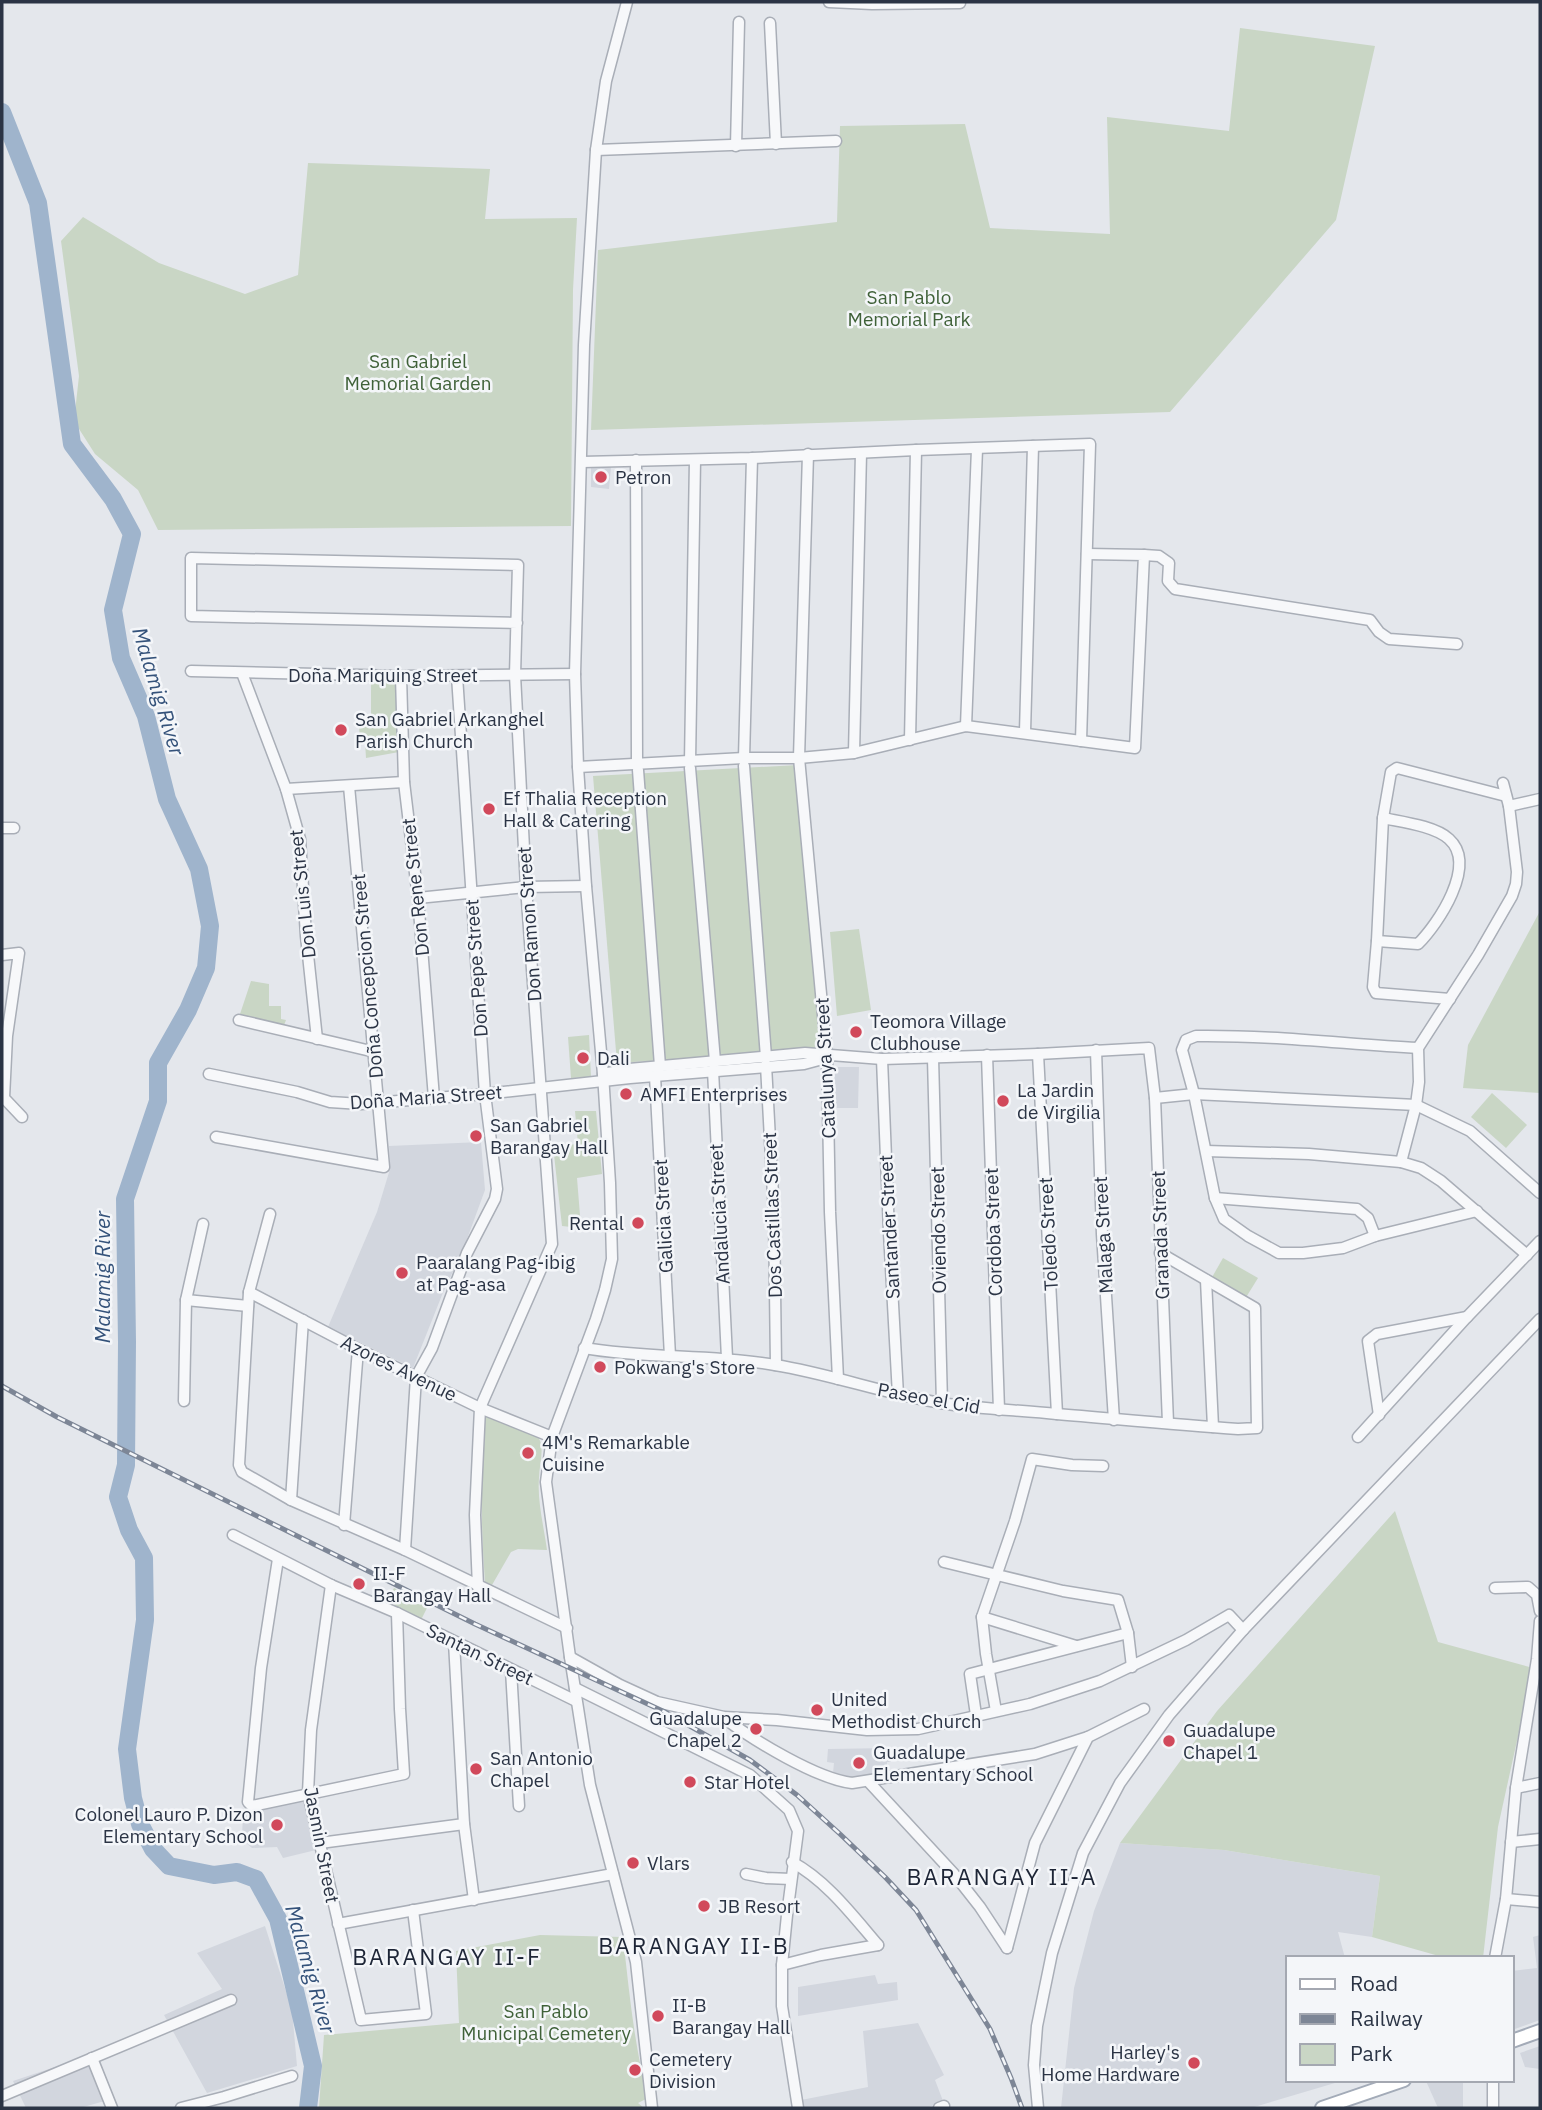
<svg xmlns="http://www.w3.org/2000/svg" width="1542" height="2110" viewBox="0 0 1542 2110" font-family="'IBM Plex Sans',sans-serif">
  <style>
    .built { fill: #d2d6de }
    .green { fill: #c9d6c5 }
    .lines { fill: none; stroke-linecap: round; stroke-linejoin: round }
    .river { stroke: #9fb4cc; stroke-width: 18 }
    .minor-casing { stroke: #a9aeb7; stroke-width: 13 }
    .major-casing { stroke: #a3abb8; stroke-width: 16 }
    .minor { stroke: #f7f8fa; stroke-width: 10 }
    .major { stroke: #fff; stroke-width: 12 }
    .rail-casing { stroke: #7d8696; stroke-width: 5 }
    .rail { stroke: #f4f6f9; stroke-width: 2.5; stroke-dasharray: 8; stroke-linecap: butt }
    .poi-dot { fill: #d1495b; stroke: #f4f6f9; stroke-width: 2.5 }
    .labels { text-anchor: middle; dominant-baseline: central; stroke-width: 5; stroke-linejoin: round; paint-order: stroke }
    .park-label { font-size: 19px; fill: #3f6138; stroke: #f4f6f9 }
    .poi-label { font-size: 19px; fill: #2b3445; stroke: #f4f6f9; text-anchor: start }
    .street-label { font-size: 19px; fill: #2b3445; stroke: #f4f6f9 }
    .water-label { font-size: 21px; font-style: italic; fill: #34527a; stroke: #f4f6f9 }
    .quarter-label { font-size: 23px; letter-spacing: 2px; fill: #1d2536; stroke: #f4f6f9 }
  </style>
  <rect width="100%" height="100%" fill="#e4e7ec"/>
  <g class="built">
    <polygon points="591,465 611,467 609,489 591,487"/>
    <polygon points="831,1067 859,1067 858,1108 831,1108"/>
    <polygon points="481,1142 485,1190 463,1250 442,1295 413,1368 328,1327 377,1212 390,1169 389,1146"/>
    <polygon points="890,1748 891,1762 887,1762 887,1773 849,1778 833,1773 834,1763 827,1762 828,1749"/>
    <polygon points="305,1799 316,1850 283,1858 277,1847 252,1848 245,1842 242,1836 243,1815"/>
    <polygon points="1120,1843 1224,1850 1380,1876 1372,1937 1338,1932 1345,1958 1288,1958 1288,2080 1345,2080 1251,2108 1061,2108 1074,1988 1094,1911"/>
    <polygon points="265,1926 292,2010 297,2066 207,2093 164,2015 222,1989 197,1953"/>
    <polygon points="1540,1935 1540,2020 1512,2030 1512,1971 1537,1968 1533,1937"/>
    <polygon points="875,1975 878,1984 897,1982 898,2000 798,2016 798,1987"/>
    <polygon points="918,2023 944,2075 935,2080 943,2101 927,2108 803,2108 801,2100 868,2087 863,2031"/>
    <polygon points="1540,2046 1540,2069 1525,2067 1520,2053"/>
    <polygon points="91,2055 108,2100 80,2108 26,2108 13,2081"/>
    <polygon points="1463,2080 1463,2108 1438,2108 1426,2081"/>
  </g>
  <g class="green">
    <polygon points="1240,28 1375,46 1336,220 1170,412 591,430 598,250 837,222 840,126 965,124 990,228 1110,234 1107,117 1229,131"/>
    <polygon points="308,163 490,169 485,219 577,218 573,290 571,526 158,530 138,490 95,454 74,421 79,376 61,241 83,217 159,263 245,294 298,275"/>
    <polygon points="371,680 397,681 399,752 366,758 365,742 360,742 359,725 371,723"/>
    <polygon points="798,765 821,1050 617,1063 593,776"/>
    <polygon points="1540,911 1540,1093 1463,1088 1468,1045"/>
    <polygon points="859,929 871,1010 837,1016 830,932"/>
    <polygon points="251,981 269,984 269,1006 281,1006 281,1019 286,1020 283,1028 239,1017"/>
    <polygon points="589,1035 591,1077 571,1078 568,1037"/>
    <polygon points="1492,1093 1527,1125 1506,1148 1471,1117"/>
    <polygon points="575,1111 596,1111 602,1174 577,1178 581,1228 562,1226 553,1146 578,1144"/>
    <polygon points="1223,1258 1258,1278 1245,1299 1211,1279"/>
    <path d="M489,1415l48,20c9,12 2,29 2,43 -2,23 5,49 8,72l-29,-1 -7,3 -19,33 -7,-2c-4,-56 -5,-111 0,-166z"/>
    <polygon points="1395,1511 1438,1642 1533,1668 1498,1827 1483,1958 1446,1958 1372,1937 1380,1876 1224,1850 1120,1843 1217,1711"/>
    <polygon points="394,1588 428,1606 421,1620 386,1603"/>
    <path d="M540,1935l83,2c6,53 11,108 25,161l-10,5 6,5h-325l5,-73 135,-12 -3,-72z"/>
  </g>
  <g class="lines">
    <polyline class="river" points="2,112 38,203 72,444 113,499 132,534 113,610 121,658 146,716 167,799 199,869 210,926 206,968 188,1010 158,1063 158,1101 125,1199 127,1342 126,1465 118,1497 129,1530 144,1558 145,1620 127,1749 133,1798 140,1824 153,1849 169,1866 214,1875 237,1872 256,1879 278,1919 313,2066 308,2108"/>
    <g class="minor-casing">
      <g id="minor">
        <polyline points="627,2 606,81 596,150 584,345 575,674 578,767 586,886 603,1074 610,1183 612,1259 605,1290 596,1319 552,1437 546,1482 570,1657 590,1785 636,1962 652,2108"/>
        <polyline points="829,2 872,4 960,3"/>
        <polyline points="770,23 776,144"/>
        <polyline points="736,146 739,22"/>
        <polyline points="596,150 836,141"/>
        <polyline points="808,454 799,758 827,1058 830,1212 838,1379"/>
        <polyline points="636,460 637,762"/>
        <polyline points="582,462 752,458 916,450 1090,444 1081,741"/>
        <polyline points="1144,555 1159,556 1169,563 1168,581 1175,589 1370,620 1379,632 1389,639 1457,644"/>
        <polyline points="191,671 401,676 575,674"/>
        <polyline points="242,673 286,789 300,839 306,936 317,1039"/>
        <polyline points="401,676 404,782 418,898 434,1098"/>
        <polyline points="966,726 977,449"/>
        <polyline points="1025,732 1033,446"/>
        <polyline points="910,740 916,450"/>
        <polyline points="854,753 861,453"/>
        <polyline points="744,758 752,458"/>
        <polyline points="690,762 695,460"/>
        <polyline points="744,766 766,1057"/>
        <polyline points="578,767 744,758 799,758 854,753 966,726 1135,748 1144,555 1087,554"/>
        <polyline points="690,768 715,1061"/>
        <polyline points="638,770 660,1066"/>
        <polyline points="286,789 404,782"/>
        <polyline points="1509,806 1540,799"/>
        <polyline points="2,828 14,828"/>
        <polyline points="418,898 526,887 586,886"/>
        <path d="M1377,941l41,3c20,-20 60,-79 31,-105 -14,-13 -47,-17 -66,-21"/>
        <polyline points="2,955 19,953 7,1036 4,1098 22,1117"/>
        <polyline points="1450,999 1376,993 1373,987 1377,941 1383,818 1391,772 1397,768 1401,769 1506,796"/>
        <polyline points="239,1020 375,1052"/>
        <path d="M1418,1048c-74,-4 -147,-13 -222,-12l-10,4 -4,10 12,44 21,104 9,21 24,17 31,17h24l40,-5 32,-12 102,-25"/>
        <polyline points="1096,1050 1102,1234 1114,1420"/>
        <polyline points="1038,1054 1057,1414"/>
        <polyline points="987,1055 999,1410"/>
        <polyline points="933,1058 942,1403"/>
        <polyline points="882,1059 889,1232 898,1395"/>
        <polyline points="766,1065 774,1214 776,1365"/>
        <polyline points="713,1070 727,1358"/>
        <polyline points="209,1074 297,1092 330,1102 361,1104 485,1094 630,1078 804,1064 830,1057"/>
        <polyline points="603,1074 629,1069 805,1053 882,1059 1038,1054 1149,1048 1155,1098 1168,1423"/>
        <polyline points="655,1076 670,1356"/>
        <polyline points="1155,1098 1194,1094 1416,1105 1470,1131 1540,1193"/>
        <polyline points="216,1137 384,1167 349,786"/>
        <polyline points="1206,1151 1309,1154 1401,1162 1421,1168 1441,1181 1527,1255"/>
        <polyline points="1401,1162 1416,1105 1419,1082 1418,1048 1478,955 1512,896 1516,884 1517,872 1509,806 1503,783"/>
        <polyline points="1215,1198 1357,1209 1368,1218 1375,1236"/>
        <polyline points="270,1214 249,1292 239,1465 242,1472 291,1500 405,1550 567,1628"/>
        <polyline points="1206,1280 1213,1427"/>
        <polyline points="249,1292 358,1349 480,1408 552,1437"/>
        <polyline points="186,1300 248,1306"/>
        <path d="M584,1348c63,11 128,6 191,17 56,9 110,29 166,38 38,6 77,7 116,11 60,5 120,11 181,15l19,-1 -2,-120 -95,-55"/>
        <polyline points="184,1401 186,1300 203,1224"/>
        <polyline points="1379,1415 1368,1341 1377,1334 1467,1317"/>
        <polyline points="1358,1437 1467,1317 1540,1241"/>
        <polyline points="291,1500 303,1320"/>
        <polyline points="344,1525 358,1349"/>
        <polyline points="233,1535 331,1585 397,1613 576,1701"/>
        <polyline points="405,1550 416,1377 432,1348 467,1253 495,1199 497,1189 485,1094 457,676"/>
        <polyline points="278,1559 261,1668 248,1802 252,1806 404,1774 400,1709 397,1613"/>
        <polyline points="944,1562 1063,1591 1118,1600 1128,1633 1132,1667"/>
        <polyline points="331,1585 311,1730 308,1793 361,2020 426,2014 413,1910"/>
        <polyline points="478,1587 475,1515 480,1408 552,1244 526,887 515,675 518,565 191,558 191,616 517,623"/>
        <polyline points="1495,1588 1528,1587 1537,1595 1540,1611"/>
        <polyline points="982,1617 1076,1646"/>
        <polyline points="454,1642 464,1824 474,1900"/>
        <polyline points="570,1657 620,1685 657,1702 724,1717 777,1720 867,1730 918,1729 1030,1704 1100,1681 1186,1640 1229,1615 1243,1630"/>
        <polyline points="511,1670 519,1806"/>
        <polyline points="575,1688 750,1775 789,1810 798,1831 787,1915 782,1965 782,2006 798,2108"/>
        <polyline points="996,1711 986,1654 982,1617 1015,1521 1032,1459 1072,1465 1103,1466"/>
        <polyline points="976,1715 970,1674 1128,1633"/>
        <path d="M724,1718c29,22 93,61 128,65l183,-29 53,-17"/>
        <polyline points="868,1781 954,1874 980,1907 1007,1948"/>
        <polyline points="1516,1788 1540,1783"/>
        <polyline points="1511,1842 1540,1839"/>
        <polyline points="320,1843 464,1824"/>
        <path d="M792,1862c35,19 61,54 86,83"/>
        <polyline points="746,1874 766,1878 791,1879"/>
        <polyline points="1506,1899 1540,1902"/>
        <polyline points="338,1924 613,1874"/>
        <polyline points="1007,1948 1035,1843 1088,1737 1144,1709"/>
        <polyline points="1495,1958 1506,1899 1516,1788 1537,1659 1540,1621"/>
        <polyline points="782,1965 821,1955 878,1945"/>
        <polyline points="92,2058 112,2108"/>
        <polyline points="1493,2080 1493,2108"/>
        <polyline points="2,2096 231,2000"/>
        <polyline points="181,2108 224,2097 292,2076"/>
        <polyline points="939,2108 944,2106"/>
        <polyline points="1038,2108 1034,2065 1037,2026 1052,1953 1083,1853 1120,1783 1169,1715 1243,1630 1540,1319"/>
      </g>
    </g>
    <g class="major-casing">
      <g id="major">
        <polyline points="1512,2041 1540,2031"/>
        <polyline points="1322,2108 1404,2080"/>
      </g>
    </g>
    <use href="#minor" class="minor"/>
    <use href="#major" class="major"/>
    <g class="rail-casing">
      <polyline id="rail" points="2,1386 57,1417 475,1624 665,1712 750,1760 797,1795 840,1834 885,1877 916,1910 990,2029 1011,2078 1022,2108"/>
    </g>
    <use href="#rail" class="rail"/>
  </g>
  <g class="poi-dot">
    <circle cx="601" cy="477" r="7"/>
    <circle cx="341" cy="730" r="7"/>
    <circle cx="489" cy="809" r="7"/>
    <circle cx="856" cy="1032" r="7"/>
    <circle cx="583" cy="1058" r="7"/>
    <circle cx="626" cy="1094" r="7"/>
    <circle cx="1003" cy="1101" r="7"/>
    <circle cx="476" cy="1136" r="7"/>
    <circle cx="638" cy="1223" r="7"/>
    <circle cx="402" cy="1273" r="7"/>
    <circle cx="600" cy="1367" r="7"/>
    <circle cx="528" cy="1453" r="7"/>
    <circle cx="359" cy="1584" r="7"/>
    <circle cx="817" cy="1710" r="7"/>
    <circle cx="756" cy="1729" r="7"/>
    <circle cx="1169" cy="1741" r="7"/>
    <circle cx="859" cy="1763" r="7"/>
    <circle cx="476" cy="1769" r="7"/>
    <circle cx="690" cy="1782" r="7"/>
    <circle cx="277" cy="1825" r="7"/>
    <circle cx="633" cy="1863" r="7"/>
    <circle cx="704" cy="1906" r="7"/>
    <circle cx="658" cy="2016" r="7"/>
    <circle cx="1194" cy="2063" r="7"/>
    <circle cx="635" cy="2070" r="7"/>
  </g>
  <g class="labels">
    <g class="park-label">
      <text x="909" y="297">San Pablo<tspan x="909" dy="22">Memorial Park</tspan></text>
      <text x="418" y="361">San Gabriel<tspan x="418" dy="22">Memorial Garden</tspan></text>
      <text x="546" y="2011">San Pablo<tspan x="546" dy="22">Municipal Cemetery</tspan></text>
    </g>
    <g class="poi-label">
      <text x="615" y="477">Petron</text>
      <text x="355" y="719">San Gabriel Arkanghel<tspan x="355" dy="22">Parish Church</tspan></text>
      <text x="503" y="798">Ef Thalia Reception<tspan x="503" dy="22">Hall &amp; Catering</tspan></text>
      <text x="870" y="1021">Teomora Village<tspan x="870" dy="22">Clubhouse</tspan></text>
      <text x="597" y="1058">Dali</text>
      <text x="1017" y="1090">La Jardin<tspan x="1017" dy="22">de Virgilia</tspan></text>
      <text x="640" y="1094">AMFI Enterprises</text>
      <text x="490" y="1125">San Gabriel<tspan x="490" dy="22">Barangay Hall</tspan></text>
      <text x="624" y="1223" text-anchor="end">Rental</text>
      <text x="416" y="1262">Paaralang Pag-ibig<tspan x="416" dy="22">at Pag-asa</tspan></text>
      <text x="614" y="1367">Pokwang's Store</text>
      <text x="542" y="1442">4M's Remarkable<tspan x="542" dy="22">Cuisine</tspan></text>
      <text x="373" y="1573">II-F<tspan x="373" dy="22">Barangay Hall</tspan></text>
      <text x="831" y="1699">United<tspan x="831" dy="22">Methodist Church</tspan></text>
      <text x="742" y="1718" text-anchor="end">Guadalupe<tspan x="742" dy="22">Chapel 2</tspan></text>
      <text x="1183" y="1730">Guadalupe<tspan x="1183" dy="22">Chapel 1</tspan></text>
      <text x="873" y="1752">Guadalupe<tspan x="873" dy="22">Elementary School</tspan></text>
      <text x="490" y="1758">San Antonio<tspan x="490" dy="22">Chapel</tspan></text>
      <text x="704" y="1782">Star Hotel</text>
      <text x="263" y="1814" text-anchor="end">Colonel Lauro P. Dizon<tspan x="263" dy="22">Elementary School</tspan></text>
      <text x="647" y="1863">Vlars</text>
      <text x="718" y="1906">JB Resort</text>
      <text x="672" y="2005">II-B<tspan x="672" dy="22">Barangay Hall</tspan></text>
      <text x="1180" y="2052" text-anchor="end">Harley's<tspan x="1180" dy="22">Home Hardware</tspan></text>
      <text x="649" y="2059">Cemetery<tspan x="649" dy="22">Division</tspan></text>
    </g>
    <g class="street-label">
      <text x="383" y="675">Doña Mariquing Street</text>
      <text transform="translate(415 887) rotate(-96)">Don Rene Street</text>
      <text transform="translate(302 894) rotate(-96)">Don Luis Street</text>
      <text transform="translate(529 924) rotate(-94)">Don Ramon Street</text>
      <text transform="translate(476 968) rotate(-94)">Don Pepe Street</text>
      <text transform="translate(367 976) rotate(-95)">Doña Concepcion Street</text>
      <text transform="translate(825 1068) rotate(-93)">Catalunya Street</text>
      <text transform="translate(426 1097) rotate(-4)">Doña Maria Street</text>
      <text transform="translate(719 1214) rotate(-93)">Andalucia Street</text>
      <text transform="translate(772 1215) rotate(-92)">Dos Castillas Street</text>
      <text transform="translate(663 1216) rotate(-93)">Galicia Street</text>
      <text transform="translate(889 1227) rotate(-93)">Santander Street</text>
      <text transform="translate(938 1230) rotate(-91)">Oviendo Street</text>
      <text transform="translate(993 1232) rotate(-92)">Cordoba Street</text>
      <text transform="translate(1048 1234) rotate(-93)">Toledo Street</text>
      <text transform="translate(1103 1235) rotate(-93)">Malaga Street</text>
      <text transform="translate(1160 1235) rotate(-92)">Granada Street</text>
      <text transform="translate(399 1368) rotate(26)">Azores Avenue</text>
      <text transform="translate(929 1398) rotate(10)">Paseo el Cid</text>
      <text transform="translate(480 1654) rotate(26)">Santan Street</text>
      <text transform="translate(322 1845) rotate(79)">Jasmin Street</text>
    </g>
    <g class="water-label">
      <text transform="translate(159 691) rotate(73)">Malamig River</text>
      <text transform="translate(102 1277) rotate(-90)">Malamig River</text>
      <text transform="translate(311 1969) rotate(74)">Malamig River</text>
    </g>
    <g class="quarter-label">
      <text x="1002" y="1876">BARANGAY II-A</text>
      <text x="694" y="1945">BARANGAY II-B</text>
      <text x="447" y="1956">BARANGAY II-F</text>
    </g>
  </g>
  <rect width="1542" height="2110" fill="none" stroke="#2b3445" stroke-width="7"/>
  <rect x="1286" y="1956" width="228" height="126" fill="#f4f6f9" stroke="#a4a8b1" stroke-width="2"/>
  <rect x="1300" y="1979" width="35" height="10" fill="#ffffff" stroke="#a4a8b1" stroke-width="2"/>
  <text x="1350" y="1991" font-size="21" fill="#2b3445">Road</text>
  <rect x="1300" y="2014" width="35" height="10" fill="#7d8696" stroke="#a4a8b1" stroke-width="2"/>
  <text x="1350" y="2026" font-size="21" fill="#2b3445">Railway</text>
  <rect x="1300" y="2044" width="35" height="21" fill="#c9d6c5" stroke="#a4a8b1" stroke-width="2"/>
  <text x="1350" y="2061" font-size="21" fill="#2b3445">Park</text>
</svg>
